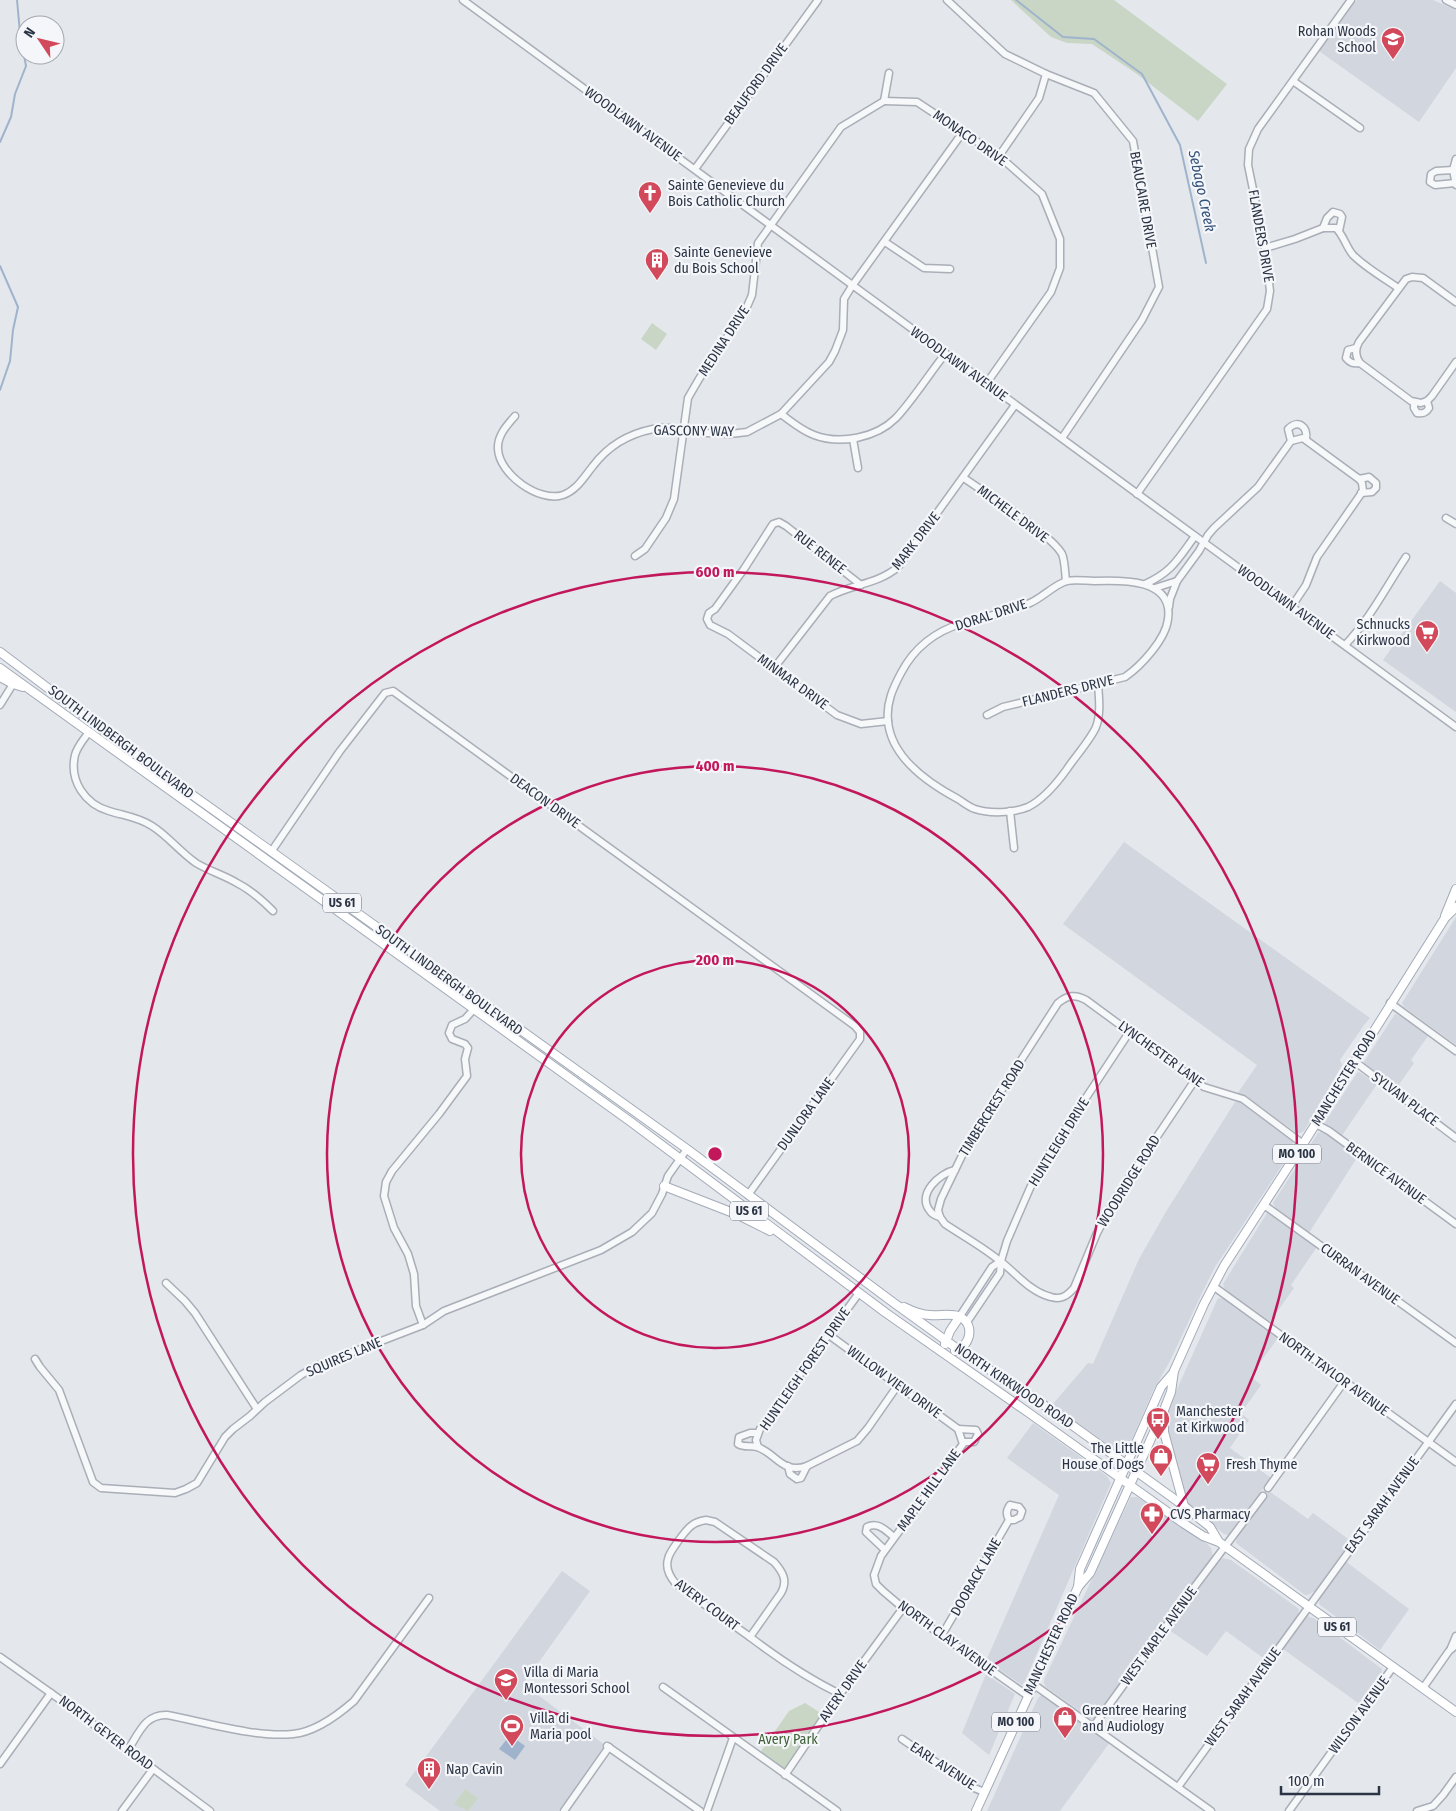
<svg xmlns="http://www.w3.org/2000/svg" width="1456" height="1811" viewBox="0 0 1456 1811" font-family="'Fira Sans Condensed',sans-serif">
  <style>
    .built { fill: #d2d6de }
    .green { fill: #c9d6c5 }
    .water { fill: #9fb4cc }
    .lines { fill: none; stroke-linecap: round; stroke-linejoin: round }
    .stream { stroke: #9fb4cc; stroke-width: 2 }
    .minor-casing { stroke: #a9aeb7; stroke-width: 9 }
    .major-casing { stroke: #a3abb8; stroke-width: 10 }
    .minor { stroke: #f7f8fa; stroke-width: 6 }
    .major { stroke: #fff; stroke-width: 8 }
    .ring { fill: none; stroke: #c2185b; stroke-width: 2.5 }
    .labels { text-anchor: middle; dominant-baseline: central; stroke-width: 4.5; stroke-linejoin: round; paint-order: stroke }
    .shield { fill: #f4f6f9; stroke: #676e7b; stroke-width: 1 }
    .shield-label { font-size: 12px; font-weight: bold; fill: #2b3445 }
    .poi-label { font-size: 14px; fill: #2b3445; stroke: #f4f6f9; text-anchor: start }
    .street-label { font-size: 14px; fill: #2b3445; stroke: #f4f6f9 }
    .park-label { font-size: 14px; fill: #3f6138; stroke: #f4f6f9 }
    .water-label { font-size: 15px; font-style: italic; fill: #34527a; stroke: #f4f6f9 }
    .centre { fill: #c2185b; stroke: #f4f6f9; stroke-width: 2.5 }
    .ring-label { font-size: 15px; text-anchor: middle; font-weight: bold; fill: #c2185b; stroke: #f4f6f9; stroke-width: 4.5; stroke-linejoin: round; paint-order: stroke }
  </style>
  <rect width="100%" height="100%" fill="#e4e7ec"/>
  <g class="built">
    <polygon points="1357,0 1433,0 1456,10 1456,68 1419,122 1319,51"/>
    <polygon points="1440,581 1456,593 1456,712 1383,660"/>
    <polygon points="1124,842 1370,1018 1364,1025 1340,1060 1342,1065 1315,1113 1304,1131 1300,1133 1297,1133 1246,1097 1237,1094 1257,1065 1063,924"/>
    <polygon points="1456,917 1456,1045 1404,1007 1402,1003"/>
    <polygon points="1395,1014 1400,1016 1428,1036 1411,1060 1414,1063 1396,1089 1365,1066 1364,1062"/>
    <polygon points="1359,1072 1377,1084 1341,1137 1326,1126 1325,1122 1357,1073"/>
    <polygon points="1235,1102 1241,1102 1287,1136 1292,1140 1294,1147 1215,1267 1203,1291 1170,1361 1154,1389 1129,1446 1124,1453 1121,1454 1052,1405 1088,1363 1093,1364 1139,1259 1167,1210"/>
    <polygon points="1321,1132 1332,1137 1358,1156 1309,1233 1276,1209 1273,1203 1318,1133"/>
    <polygon points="1267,1213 1271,1214 1317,1247 1291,1285 1294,1288 1269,1323 1225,1291 1223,1284"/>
    <polygon points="1218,1298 1225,1299 1278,1338 1250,1376 1261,1385 1241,1413 1249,1420 1230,1448 1271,1478 1228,1535 1224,1534 1190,1506 1187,1501 1169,1434 1167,1423 1169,1407"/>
    <polygon points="1033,1423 1107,1476 1111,1483 1025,1681 1022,1685 986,1661 1059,1495 1007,1458"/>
    <polygon points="1269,1491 1308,1519 1313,1513 1351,1541 1315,1591 1308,1595 1305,1595 1236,1543 1237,1535"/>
    <polygon points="1131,1497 1137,1497 1207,1544 1211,1548 1213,1557 1094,1720 1091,1719 1046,1687 1044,1683 1044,1680"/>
    <polygon points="1223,1558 1231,1560 1299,1609 1298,1615 1266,1660 1226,1631 1207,1656 1169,1630 1220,1560"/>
    <polygon points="1345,1561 1409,1609 1380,1650 1319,1604 1320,1596"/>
    <polygon points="562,1571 590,1591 523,1684 605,1745 559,1811 440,1811 405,1785"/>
    <polygon points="1307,1616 1315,1619 1382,1669 1381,1676 1361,1705 1283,1649"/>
    <polygon points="986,1674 1015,1694 989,1755 962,1733"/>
    <polygon points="1043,1694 1110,1742 1060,1811 987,1811 1038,1698"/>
  </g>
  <g class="green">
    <polygon points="1011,0 1114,0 1227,84 1198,121 1137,74 1092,44 1067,43 1051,37"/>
    <polygon points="652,323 667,334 656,350 641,339"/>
    <polygon points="805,1703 824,1715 784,1772 759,1754 789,1711"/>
    <polygon points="465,1789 478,1798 468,1811 454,1804"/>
  </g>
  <polygon class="water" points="510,1735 525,1746 515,1760 499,1749"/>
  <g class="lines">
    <g class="stream">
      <polyline points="1016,0 1063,37 1094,39 1142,74 1180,145 1206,263"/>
      <polyline points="0,142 11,117 15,94 26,66 20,33 17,0"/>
      <polyline points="0,266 18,307 13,330 10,361 0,390"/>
    </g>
    <g class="minor-casing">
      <g id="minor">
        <polyline points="463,0 1456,727"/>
        <polyline points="947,0 1005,54 1046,74 1094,93 1133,141 1159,287 1142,320 1062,438"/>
        <polyline points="1446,0 1456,5"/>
        <polyline points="1293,81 1360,128"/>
        <polyline points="884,101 917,102 999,156 1042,194 1060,239 1060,268 1051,292 986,384"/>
        <polyline points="884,101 889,73"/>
        <polyline points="999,156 1039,98 1046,74"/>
        <polyline points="1456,159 1453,170 1456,185"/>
        <polyline points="695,169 818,0"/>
        <polyline points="1453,170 1436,171 1431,174 1430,182 1435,185 1455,183"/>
        <polyline points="1323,228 1327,218 1333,212 1340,214 1342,217 1339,231"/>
        <polyline points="885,242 924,268 950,269"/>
        <path d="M1265,248l30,-9 28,-11h13c8,8 10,19 17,27 13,13 31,23 45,33"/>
        <path d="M1456,302l-33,-24 -11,-1 -6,2 -47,63c-4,7 -4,14 1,21l51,38 10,2 6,-2 5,-5 24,-34"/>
        <path d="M1356,348l-8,2 -2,8c4,5 7,6 14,5"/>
        <path d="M1414,402v6l3,5c6,1 9,0 12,-5l-2,-7"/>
        <path d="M781,414c11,8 20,16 33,21 26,10 62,3 82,-17 16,-17 34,-45 49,-64"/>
        <path d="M515,416c-8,9 -18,20 -17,33 1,25 41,54 65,46 14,-5 21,-18 30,-29 15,-20 35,-32 60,-37 10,-2 21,-2 30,3l47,2 17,-2 34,-18 48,-52 6,-11 8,-21 1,-31 8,-13 111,-154"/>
        <polyline points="853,439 858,468"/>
        <path d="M1291,441l-3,-12c10,-10 20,-3 18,11"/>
        <path d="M964,478c21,15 87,56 98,76 3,7 3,19 4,27"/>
        <polyline points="1359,479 1369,477 1376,483 1376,488 1372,492 1361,493"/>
        <polyline points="1137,494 1267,309 1270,291 1265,248 1248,165 1249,149 1258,129 1351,0"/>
        <polyline points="1446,518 1456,524"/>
        <polyline points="635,556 645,549 666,518 674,499 688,398 699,379 746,309 752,295 758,243 841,127 884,101"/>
        <path d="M1145,584c27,-12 33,-25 50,-48"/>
        <polyline points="861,585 786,526 779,522 773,524 744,569 715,609 709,613 707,619 710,625 728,634 837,715 861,724 888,721"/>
        <polyline points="1155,588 1177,581"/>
        <polyline points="1169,607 1170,599 1177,581 1199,551 1208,535 1214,528 1258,487 1291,441 1303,438 1359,479 1362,483 1363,491 1317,557 1306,585 1292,606"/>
        <path d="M1345,645c25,-26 41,-58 61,-88"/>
        <path d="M774,668l56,-72c23,-12 48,-12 68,-29l117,-162"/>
        <polyline points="0,705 13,684"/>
        <path d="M987,715l16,-8 122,-30c16,-11 41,-38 43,-58 6,-41 -47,-39 -74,-38 -8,0 -19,-2 -27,0 -12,3 -25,17 -37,22 -21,9 -45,14 -67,20 -27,8 -49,25 -62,50 -8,15 -15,30 -13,48 3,37 40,62 70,78 5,3 11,8 17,10 15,5 38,4 53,-2 16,-8 29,-24 39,-38 8,-12 24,-30 29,-42 5,-13 3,-29 2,-43"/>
        <path d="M89,732c-5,7 -12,15 -14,23 -6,26 10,49 34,56 16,5 29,6 43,15 16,10 28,26 44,37 13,8 28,12 41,20 14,7 26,18 36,28"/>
        <polyline points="1010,811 1014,848"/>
        <polyline points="271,852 340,751 385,693 393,691 855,1026 860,1032 860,1039 748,1195"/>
        <polyline points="1390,1003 1456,1051"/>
        <polyline points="1354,1061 1456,1138"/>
        <path d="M1195,1080l-80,119 -18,34 -23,55c-7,8 -13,12 -23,9 -21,-5 -35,-24 -51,-36 -17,-14 -37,-25 -55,-37l-5,-7 -2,-7 3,-11 29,-60 88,-136c10,-8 17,-9 28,-3l109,80 9,7 39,12 60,45"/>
        <polyline points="1316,1124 1329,1131 1456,1224"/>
        <polyline points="1264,1205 1456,1343"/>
        <path d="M940,1217c-4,-1 -8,-3 -10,-6 -14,-17 10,-38 25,-41"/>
        <polyline points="166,1283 185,1301 195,1313 257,1409"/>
        <polyline points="1213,1286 1456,1462"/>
        <polyline points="960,1316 992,1267 1001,1261"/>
        <polyline points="967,1322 1000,1273 1001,1261 1007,1241 1030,1188 1043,1163 1130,1031"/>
        <polyline points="423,1325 416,1306 414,1274 408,1254 394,1228 384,1196 386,1182 392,1171 439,1114 467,1076 465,1059 468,1048 465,1044 452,1039 449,1033 452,1025 465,1019 474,1009"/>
        <polyline points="829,1335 958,1429 963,1444 881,1556 874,1575 876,1584 883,1591 903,1608 1028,1696"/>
        <polyline points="35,1359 40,1367 59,1390 93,1482 101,1488 175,1493 186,1489 197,1483 225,1437 233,1429 250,1416 265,1402 301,1375 319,1365 423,1325 444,1311 601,1250 632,1232 652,1213 662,1194 668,1176 687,1149"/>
        <polyline points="958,1429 976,1430 978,1434 974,1442 963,1442"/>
        <path d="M758,1433h-8l-11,4 -1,7c7,4 12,1 19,3 18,5 25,28 50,19l50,-25 11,-13 30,-43"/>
        <polyline points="758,1447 756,1440 760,1429 859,1293"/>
        <polyline points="788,1466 790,1474 797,1479 801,1478 807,1466"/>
        <polyline points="1268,1488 1344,1382"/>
        <path d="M706,1520l9,2 59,40c9,10 14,19 7,31l-31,44 -74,-53c-6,-7 -11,-15 -8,-25 1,-7 18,-29 23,-33 5,-4 9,-5 15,-6z"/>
        <path d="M885,1550l-19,-18 1,-5c11,-6 19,4 27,10"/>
        <path d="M942,1635l67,-115c-3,-6 -3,-9 1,-15l9,2 3,4 -2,6 -6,3h-5"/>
        <path d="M750,1637c29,22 57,41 90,57"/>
        <polyline points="1451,1648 1456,1636"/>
        <polyline points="0,1657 62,1701 210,1811"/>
        <polyline points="1033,1684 1211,1811"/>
        <polyline points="663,1687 837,1811"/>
        <polyline points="1423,1688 1449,1651 1456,1645"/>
        <polyline points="1093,1727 1196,1585 1263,1496"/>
        <polyline points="902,1739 972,1787 984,1792"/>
        <polyline points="607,1746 700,1811"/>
        <path d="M128,1750c11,-17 17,-36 39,-35 37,7 90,23 126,19 22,-2 45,-19 61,-33l75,-103"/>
        <polyline points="0,1764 51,1693"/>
        <polyline points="785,1775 840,1694 903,1608"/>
        <polyline points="1178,1787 1456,1404"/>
        <polyline points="122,1811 153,1769"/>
        <polyline points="564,1811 609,1747"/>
        <polyline points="707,1811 733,1738"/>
        <polyline points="1289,1811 1393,1667"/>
        <polyline points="1417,1811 1433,1806 1443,1795 1456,1777"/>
      </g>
    </g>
    <g class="major-casing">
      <g id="major">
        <polyline points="0,652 138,756 687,1149 894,1303 959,1350 1047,1407 1184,1506 1210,1527 1219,1542"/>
        <polyline points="0,668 631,1122 886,1313 1029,1413 1183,1523 1203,1536 1219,1542 1456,1712"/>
        <polyline points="0,677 13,684 23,687"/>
        <polyline points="1445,916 1456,889"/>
        <polyline points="664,1186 736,1214 770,1231"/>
        <path d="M904,1307c8,4 17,8 26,8 9,1 20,-2 28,1 18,7 13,30 -3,35"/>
        <polyline points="945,1344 950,1331 960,1316"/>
        <polyline points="1164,1413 1164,1432 1184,1506"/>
        <polyline points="1078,1587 1080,1569 1161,1387 1173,1373"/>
        <polyline points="976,1811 1078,1587 1090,1573 1164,1410 1171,1392 1174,1371 1204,1304 1224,1266 1303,1144 1445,918 1456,907"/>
      </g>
    </g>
    <use href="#minor" class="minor"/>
    <use href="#major" class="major"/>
  </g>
  <g class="ring">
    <circle cx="715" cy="1154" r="194"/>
    <circle cx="715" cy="1154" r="388"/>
    <circle cx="715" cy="1154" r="582"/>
  </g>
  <defs>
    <g id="school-pin" transform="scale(1.25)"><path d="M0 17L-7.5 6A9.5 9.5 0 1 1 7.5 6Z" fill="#d1495b" stroke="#f4f6f9"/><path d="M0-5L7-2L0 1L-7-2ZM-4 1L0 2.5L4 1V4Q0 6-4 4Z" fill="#fff"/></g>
    <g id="church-pin" transform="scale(1.25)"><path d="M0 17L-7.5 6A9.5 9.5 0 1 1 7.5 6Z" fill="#d1495b" stroke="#f4f6f9"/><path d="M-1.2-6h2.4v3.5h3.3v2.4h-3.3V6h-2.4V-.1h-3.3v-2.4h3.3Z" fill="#fff"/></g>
    <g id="building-pin" transform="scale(1.25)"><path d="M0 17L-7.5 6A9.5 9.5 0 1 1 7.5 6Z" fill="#d1495b" stroke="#f4f6f9"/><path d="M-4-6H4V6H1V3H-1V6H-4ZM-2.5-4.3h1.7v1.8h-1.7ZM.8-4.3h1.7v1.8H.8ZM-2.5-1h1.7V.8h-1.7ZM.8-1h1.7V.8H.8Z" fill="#fff"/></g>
    <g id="supermarket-pin" transform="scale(1.25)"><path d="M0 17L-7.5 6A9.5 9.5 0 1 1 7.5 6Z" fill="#d1495b" stroke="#f4f6f9"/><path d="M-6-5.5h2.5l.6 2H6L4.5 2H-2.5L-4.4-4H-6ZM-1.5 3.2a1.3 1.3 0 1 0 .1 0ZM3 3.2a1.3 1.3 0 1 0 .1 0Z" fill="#fff"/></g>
    <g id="bus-pin" transform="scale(1.25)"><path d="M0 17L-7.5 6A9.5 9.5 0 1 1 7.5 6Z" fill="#d1495b" stroke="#f4f6f9"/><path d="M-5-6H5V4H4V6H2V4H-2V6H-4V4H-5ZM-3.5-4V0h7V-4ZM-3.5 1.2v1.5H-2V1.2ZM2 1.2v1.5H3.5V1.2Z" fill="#fff"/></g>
    <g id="shop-pin" transform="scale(1.25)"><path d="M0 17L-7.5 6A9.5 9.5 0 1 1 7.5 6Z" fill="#d1495b" stroke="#f4f6f9"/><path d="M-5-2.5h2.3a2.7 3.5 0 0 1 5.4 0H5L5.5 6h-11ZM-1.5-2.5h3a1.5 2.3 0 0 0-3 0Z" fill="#fff"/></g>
    <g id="pharmacy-pin" transform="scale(1.25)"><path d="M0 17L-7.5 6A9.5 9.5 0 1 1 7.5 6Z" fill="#d1495b" stroke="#f4f6f9"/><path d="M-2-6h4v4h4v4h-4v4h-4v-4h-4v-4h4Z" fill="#fff"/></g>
    <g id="stadium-pin" transform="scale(1.25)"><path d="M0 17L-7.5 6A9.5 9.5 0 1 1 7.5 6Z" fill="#d1495b" stroke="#f4f6f9"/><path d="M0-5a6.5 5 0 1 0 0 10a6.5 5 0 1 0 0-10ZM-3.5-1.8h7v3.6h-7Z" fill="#fff"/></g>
  </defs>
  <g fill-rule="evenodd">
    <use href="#school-pin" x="1393" y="39"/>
    <use href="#church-pin" x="650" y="193"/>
    <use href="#building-pin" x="657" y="260"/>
    <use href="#supermarket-pin" x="1427" y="632"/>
    <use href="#bus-pin" x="1158" y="1419"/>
    <use href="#shop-pin" x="1161" y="1456"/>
    <use href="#supermarket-pin" x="1208" y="1464"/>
    <use href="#pharmacy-pin" x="1152" y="1514"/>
    <use href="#school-pin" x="506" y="1680"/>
    <use href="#shop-pin" x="1065" y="1718"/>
    <use href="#stadium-pin" x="512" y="1726"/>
    <use href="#building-pin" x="429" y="1769"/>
  </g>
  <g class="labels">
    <g class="shield">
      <rect x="323" y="893.5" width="38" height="19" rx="4"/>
      <rect x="1273" y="1144.5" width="48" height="19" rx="4"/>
      <rect x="730" y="1201.5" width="38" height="19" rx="4"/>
      <rect x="1318" y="1617.5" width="38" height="19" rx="4"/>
      <rect x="992" y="1712.5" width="48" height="19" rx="4"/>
    </g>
    <g class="shield-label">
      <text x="342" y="903">US 61</text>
      <text x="1297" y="1154">MO 100</text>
      <text x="749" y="1211">US 61</text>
      <text x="1337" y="1627">US 61</text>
      <text x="1016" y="1722">MO 100</text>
    </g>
    <g class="poi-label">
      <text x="1376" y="31" text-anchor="end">Rohan Woods<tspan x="1376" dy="16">School</tspan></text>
      <text x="668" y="185">Sainte Genevieve du<tspan x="668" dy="16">Bois Catholic Church</tspan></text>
      <text x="674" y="252">Sainte Genevieve<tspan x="674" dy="16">du Bois School</tspan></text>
      <text x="1410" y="624" text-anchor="end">Schnucks<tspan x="1410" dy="16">Kirkwood</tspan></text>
      <text x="1176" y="1411">Manchester<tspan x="1176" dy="16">at Kirkwood</tspan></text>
      <text x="1144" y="1448" text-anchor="end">The Little<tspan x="1144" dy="16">House of Dogs</tspan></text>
      <text x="1226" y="1464">Fresh Thyme</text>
      <text x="1170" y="1514">CVS Pharmacy</text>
      <text x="524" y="1672">Villa di Maria<tspan x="524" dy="16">Montessori School</tspan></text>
      <text x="1082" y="1710">Greentree Hearing<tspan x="1082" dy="16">and Audiology</tspan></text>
      <text x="530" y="1718">Villa di<tspan x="530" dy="16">Maria pool</tspan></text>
      <text x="446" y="1769">Nap Cavin</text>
    </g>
    <g class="street-label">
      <text transform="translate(756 84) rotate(-54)">BEAUFORD DRIVE</text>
      <text transform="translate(633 124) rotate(36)">WOODLAWN AVENUE</text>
      <text transform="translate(970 138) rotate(35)">MONACO DRIVE</text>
      <text transform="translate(1143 200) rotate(80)">BEAUCAIRE DRIVE</text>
      <text transform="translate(1261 236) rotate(80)">FLANDERS DRIVE</text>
      <text transform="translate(724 341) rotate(-57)">MEDINA DRIVE</text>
      <text transform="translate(959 364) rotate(36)">WOODLAWN AVENUE</text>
      <text transform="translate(694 431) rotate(1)">GASCONY WAY</text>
      <text transform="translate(1013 514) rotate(37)">MICHELE DRIVE</text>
      <text transform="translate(916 541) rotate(-52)">MARK DRIVE</text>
      <text transform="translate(820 552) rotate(38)">RUE RENEE</text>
      <text transform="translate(1286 602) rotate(36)">WOODLAWN AVENUE</text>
      <text transform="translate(991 615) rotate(-18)">DORAL DRIVE</text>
      <text transform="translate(793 682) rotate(36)">MINMAR DRIVE</text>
      <text transform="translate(1068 691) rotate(-14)">FLANDERS DRIVE</text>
      <text transform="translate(121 742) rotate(37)">SOUTH LINDBERGH BOULEVARD</text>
      <text transform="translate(545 801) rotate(36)">DEACON DRIVE</text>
      <text transform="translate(449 980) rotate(36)">SOUTH LINDBERGH BOULEVARD</text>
      <text transform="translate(1161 1054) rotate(36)">LYNCHESTER LANE</text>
      <text transform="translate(1344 1078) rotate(-58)">MANCHESTER ROAD</text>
      <text transform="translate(1405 1099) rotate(37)">SYLVAN PLACE</text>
      <text transform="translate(992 1108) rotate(-58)">TIMBERCREST ROAD</text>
      <text transform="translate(806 1114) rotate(-54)">DUNLORA LANE</text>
      <text transform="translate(1059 1142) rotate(-58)">HUNTLEIGH DRIVE</text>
      <text transform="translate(1386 1173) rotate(36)">BERNICE AVENUE</text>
      <text transform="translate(1129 1181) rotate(-58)">WOODRIDGE ROAD</text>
      <text transform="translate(1360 1274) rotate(36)">CURRAN AVENUE</text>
      <text transform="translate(344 1357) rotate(-23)">SQUIRES LANE</text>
      <text transform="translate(805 1369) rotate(-55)">HUNTLEIGH FOREST DRIVE</text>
      <text transform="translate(1334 1374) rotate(36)">NORTH TAYLOR AVENUE</text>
      <text transform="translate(894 1382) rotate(36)">WILLOW VIEW DRIVE</text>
      <text transform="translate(1014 1386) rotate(34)">NORTH KIRKWOOD ROAD</text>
      <text transform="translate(929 1490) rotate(-54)">MAPLE HILL LANE</text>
      <text transform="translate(1382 1505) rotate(-54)">EAST SARAH AVENUE</text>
      <text transform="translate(976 1577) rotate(-60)">DOORACK LANE</text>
      <text transform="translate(707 1605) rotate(37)">AVERY COURT</text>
      <text transform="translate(1159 1636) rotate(-54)">WEST MAPLE AVENUE</text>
      <text transform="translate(947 1638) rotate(36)">NORTH CLAY AVENUE</text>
      <text transform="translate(1051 1644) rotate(-65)">MANCHESTER ROAD</text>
      <text transform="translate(843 1691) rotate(-55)">AVERY DRIVE</text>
      <text transform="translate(1243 1697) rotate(-54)">WEST SARAH AVENUE</text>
      <text transform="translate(1359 1715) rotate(-54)">WILSON AVENUE</text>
      <text transform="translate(106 1733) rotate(37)">NORTH GEYER ROAD</text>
      <text transform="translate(943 1766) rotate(33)">EARL AVENUE</text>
    </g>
    <g class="park-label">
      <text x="788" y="1739">Avery Park</text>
    </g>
    <g class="water-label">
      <text transform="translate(1202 191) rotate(78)">Sebago Creek</text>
    </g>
  </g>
  <circle cx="715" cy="1154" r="8" class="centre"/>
  <g class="ring-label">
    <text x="715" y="577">600 m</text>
    <text x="715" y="771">400 m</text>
    <text x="715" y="965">200 m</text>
  </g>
  <g transform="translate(40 40) rotate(305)"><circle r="24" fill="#f4f6f9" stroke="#a4a8b1"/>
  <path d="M0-4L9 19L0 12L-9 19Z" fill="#d1495b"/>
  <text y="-8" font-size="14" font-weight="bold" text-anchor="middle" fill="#2b3445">N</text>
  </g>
  <path d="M1281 1786v8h98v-8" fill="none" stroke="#2b3445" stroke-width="2.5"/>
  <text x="1288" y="1786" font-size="15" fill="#2b3445" stroke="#f4f6f9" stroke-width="4" paint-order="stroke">100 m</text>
</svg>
